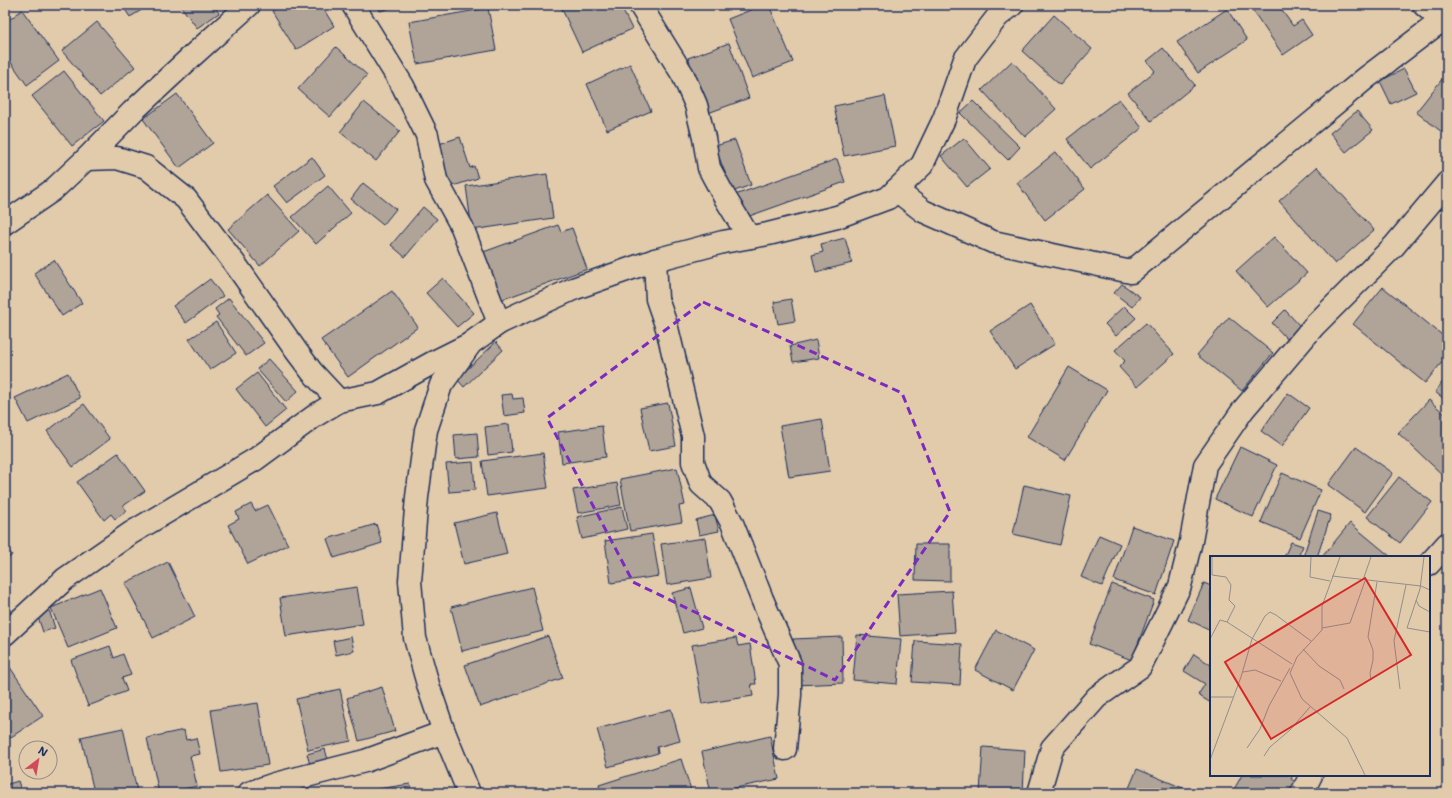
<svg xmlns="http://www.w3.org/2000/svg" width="1452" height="798" viewBox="0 0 1452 798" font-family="'Shantell Sans',sans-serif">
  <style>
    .building { fill: #b0a498; stroke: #1b2f5e }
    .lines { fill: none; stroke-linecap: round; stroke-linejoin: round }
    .street-casing { stroke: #1b2f5e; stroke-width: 25 }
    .street { stroke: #e2cbab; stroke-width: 22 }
    .marked { fill: none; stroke: #7b2cbf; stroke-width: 3; stroke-dasharray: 8 5; stroke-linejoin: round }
    .inset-road { fill: none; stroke: #928d8c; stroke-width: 1 }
    .view { fill: #d62828; fill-opacity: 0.15; stroke: #d62828; stroke-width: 2 }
    .inset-edge { fill: none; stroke: #1b2f5e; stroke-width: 2 }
  </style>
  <rect width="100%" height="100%" fill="#e2cbab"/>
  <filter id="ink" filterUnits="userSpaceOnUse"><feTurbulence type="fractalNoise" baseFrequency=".025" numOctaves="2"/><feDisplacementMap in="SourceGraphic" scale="8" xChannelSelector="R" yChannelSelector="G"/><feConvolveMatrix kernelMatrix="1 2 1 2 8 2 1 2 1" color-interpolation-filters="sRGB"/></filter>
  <g filter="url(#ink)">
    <g class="building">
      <polygon points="122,5 150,5 130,17"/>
      <polygon points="180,5 213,5 219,13 197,28"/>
      <polygon points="282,5 321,5 334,26 296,50 272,11"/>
      <polygon points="378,5 401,5 380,11"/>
      <polygon points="560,5 620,5 632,29 582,52"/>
      <polygon points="763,5 769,5 793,62 752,78 728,19"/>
      <polygon points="1249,5 1278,5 1293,26 1302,20 1312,35 1283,55"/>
      <polygon points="488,8 496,50 417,64 409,22"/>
      <polygon points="1227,9 1247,40 1198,73 1177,42"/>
      <polygon points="22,10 59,61 27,85 5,54 5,23"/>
      <polygon points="1054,15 1092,49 1060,85 1022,51"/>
      <polygon points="97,22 135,67 100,96 62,51"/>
      <polygon points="729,43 749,98 708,113 688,58"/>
      <polygon points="336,47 367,75 330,117 298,89"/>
      <polygon points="1163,48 1195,85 1151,121 1128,93 1155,71 1147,61"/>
      <polygon points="1012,61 1056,109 1025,137 982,90"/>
      <polygon points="630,64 651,111 607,130 587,84"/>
      <polygon points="1404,69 1416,92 1391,104 1380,81"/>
      <polygon points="64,71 104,121 72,146 32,96"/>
      <polygon points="1447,73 1447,136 1416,112"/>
      <polygon points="177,94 213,143 179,168 143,119"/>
      <polygon points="885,96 895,146 844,156 834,106"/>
      <polygon points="1119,99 1142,128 1090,169 1067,139"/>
      <polygon points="973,101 1020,147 1008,160 960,113"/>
      <polygon points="364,102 400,131 376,161 340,132"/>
      <polygon points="1357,111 1373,130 1346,152 1330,133"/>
      <polygon points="460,137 470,168 474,166 478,178 450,187 436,145"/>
      <polygon points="964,138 990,169 967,187 941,156"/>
      <polygon points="735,140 751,185 732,192 715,146"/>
      <polygon points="1056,152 1085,189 1045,220 1017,183"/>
      <polygon points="312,157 325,175 287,203 273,186"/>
      <polygon points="837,159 845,182 741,219 732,196"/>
      <polygon points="1317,167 1374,230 1335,264 1279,201"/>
      <polygon points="547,174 553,218 472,230 466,186"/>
      <polygon points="363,183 396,209 383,225 351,199"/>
      <polygon points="328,186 351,213 316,244 292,217"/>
      <polygon points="267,195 299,231 260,266 228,229"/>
      <polygon points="423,207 437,219 405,257 391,245"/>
      <polygon points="558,225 561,232 572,228 587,269 495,302 478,254"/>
      <polygon points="1274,237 1307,273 1268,307 1236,271"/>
      <polygon points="845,238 852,263 816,272 812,255 823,252 821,244"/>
      <polygon points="54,260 82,303 62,316 34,273"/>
      <polygon points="443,278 474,313 457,327 426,293"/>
      <polygon points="210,279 223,296 186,323 173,306"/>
      <polygon points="1122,284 1140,297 1132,307 1114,293"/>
      <polygon points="1383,287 1447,339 1447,356 1425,383 1353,324"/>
      <polygon points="392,291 418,327 348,377 321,340"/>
      <polygon points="229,298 264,343 246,356 216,317 219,315 215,309"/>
      <polygon points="791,299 795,321 778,324 774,302"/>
      <polygon points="1030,305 1055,344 1015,369 990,331"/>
      <polygon points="1124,306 1136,318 1116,336 1105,324"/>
      <polygon points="1285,310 1300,326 1287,339 1272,323"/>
      <polygon points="1229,317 1273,353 1242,391 1197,355"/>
      <polygon points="216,322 236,353 210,370 189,339"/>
      <polygon points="1146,323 1174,354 1137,387 1119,367 1125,361 1115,350"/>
      <polygon points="816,340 819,358 793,362 790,346"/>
      <polygon points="496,342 503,350 464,387 457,379"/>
      <polygon points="269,359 298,391 286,402 257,369"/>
      <polygon points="1069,367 1107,390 1065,460 1027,437"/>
      <polygon points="68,373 80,398 28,423 15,398"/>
      <polygon points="257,373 286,410 265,427 236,389"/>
      <polygon points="1447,376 1447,401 1435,392"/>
      <polygon points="1288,393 1309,408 1282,446 1261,431"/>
      <polygon points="512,394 513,399 523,398 525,413 504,416 501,395"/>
      <polygon points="1429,400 1447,416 1447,479 1398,433"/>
      <polygon points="668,403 676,446 649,451 640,408"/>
      <polygon points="84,404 110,439 73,467 47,431"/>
      <polygon points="822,419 830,471 789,477 780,426"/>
      <polygon points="509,424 512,452 488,455 485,427"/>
      <polygon points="602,426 606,457 562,463 558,432"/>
      <polygon points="477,433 479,457 456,459 454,435"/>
      <polygon points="1240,447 1277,465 1253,517 1215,499"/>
      <polygon points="1356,447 1393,473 1365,512 1328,485"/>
      <polygon points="118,453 145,491 123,506 127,511 115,519 111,514 104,520 77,482"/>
      <polygon points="543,453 548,488 487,496 482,461"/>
      <polygon points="473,462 475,490 449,492 446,464"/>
      <polygon points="677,468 685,505 679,506 682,522 630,531 620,479"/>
      <polygon points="1282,473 1321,490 1300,538 1261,522"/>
      <polygon points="1399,477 1432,502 1400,543 1367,517"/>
      <polygon points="617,483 621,505 578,513 573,490"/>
      <polygon points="1024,485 1071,496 1060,545 1013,534"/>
      <polygon points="251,504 255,511 268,505 288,545 248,564 228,525 239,519 236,512"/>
      <polygon points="622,507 627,529 582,539 577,517"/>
      <polygon points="1318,511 1331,515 1317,557 1303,557"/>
      <polygon points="497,513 507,554 464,564 454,523"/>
      <polygon points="715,515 719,531 699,535 696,520"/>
      <polygon points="1350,523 1391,557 1322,557"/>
      <polygon points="376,524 382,543 334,558 327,539"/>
      <polygon points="1132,526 1174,541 1156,595 1114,580"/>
      <polygon points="652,534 659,576 611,583 605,541"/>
      <polygon points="1099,535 1120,544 1102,586 1081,577"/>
      <polygon points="705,538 711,578 667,585 661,544"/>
      <polygon points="1291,542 1303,546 1298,557 1284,557"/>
      <polygon points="916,544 950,544 950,581 915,580"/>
      <polygon points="5,545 12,555 5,561"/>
      <polygon points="168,562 195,617 153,638 125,583"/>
      <polygon points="1204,583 1211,586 1211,630 1188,620"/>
      <polygon points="1112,584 1154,600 1132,660 1089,644"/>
      <polygon points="357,587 363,624 286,636 280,598"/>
      <polygon points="532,587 543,631 462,651 451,607"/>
      <polygon points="100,588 117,628 68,648 51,608"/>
      <polygon points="691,588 702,628 683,633 672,593"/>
      <polygon points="952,591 955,632 900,636 897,594"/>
      <polygon points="49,610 55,628 43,632 37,614"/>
      <polygon points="996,630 1034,650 1013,690 975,670"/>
      <polygon points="857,635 901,639 897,684 853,680"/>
      <polygon points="548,636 563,678 480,707 465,665"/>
      <polygon points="351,637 354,651 336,655 333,641"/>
      <polygon points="842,637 843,683 795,685 793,639"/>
      <polygon points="736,638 738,646 750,644 756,684 751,684 753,696 702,704 692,645"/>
      <polygon points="915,641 962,644 960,685 912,682"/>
      <polygon points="110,646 114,658 123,654 131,675 122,678 127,691 88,706 71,660"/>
      <polygon points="1194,654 1211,665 1211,703 1198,695 1205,684 1184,671"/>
      <polygon points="5,660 43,716 5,741"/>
      <polygon points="382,687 395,731 359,741 347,698"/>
      <polygon points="340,689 351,741 308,750 296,699"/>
      <polygon points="258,703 268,765 221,772 211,710"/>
      <polygon points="671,709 680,741 657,747 658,753 608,767 597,729"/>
      <polygon points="123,728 137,791 127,793 105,793 104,789 94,792 81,737"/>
      <polygon points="184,730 186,740 196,738 200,754 190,756 197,786 166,793 159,793 147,738"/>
      <polygon points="770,736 779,779 711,793 702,752"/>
      <polygon points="983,747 1025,750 1023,793 980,793"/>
      <polygon points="325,749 330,767 312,772 307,754"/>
      <polygon points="681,759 692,793 601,793 599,785"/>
      <polygon points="1137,769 1195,793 1127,793"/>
      <polygon points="1242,775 1293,775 1291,779 1297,783 1291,793 1232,793"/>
      <polygon points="18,781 22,793 5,793 5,785"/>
      <polygon points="410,784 411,793 352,793"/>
    </g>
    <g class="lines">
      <g class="street-casing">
        <g id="street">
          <polyline points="353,5 403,86 427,135 436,180 462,227 499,323"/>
          <polyline points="640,5 683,75 696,105 704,138 709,168 724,196 749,237"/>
          <polyline points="1424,5 1447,25"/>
          <polyline points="86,159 117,158 146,167 186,199 238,268 297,352 312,372 339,401"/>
          <polyline points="896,190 923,211 993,242 1131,272 1366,78 1441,21"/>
          <polyline points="5,223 53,190 86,159 132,112 191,57 249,5"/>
          <polyline points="655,260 657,299 667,328 693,436 693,462 701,484 720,501 732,523 762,599 790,664 790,695 785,749"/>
          <polyline points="1429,564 1447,544"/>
          <polyline points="5,634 65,579 131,533 256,459 316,415 339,401 378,393 432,363 468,345"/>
          <polyline points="249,793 275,784 365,761 444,732"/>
          <polyline points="469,793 444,732 429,688 415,638 410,581 417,497 426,430 441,385 471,343 499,323 573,289 655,260 723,242 768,234 837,217 888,198 922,165 944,119 965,59 998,16 1012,5"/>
          <polyline points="1039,793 1052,748 1097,697 1140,667 1180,586 1191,541 1205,465 1243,410 1314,326 1394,246 1447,183"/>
          <polyline points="1302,793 1311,775"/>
        </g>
      </g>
      <use href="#street" class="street"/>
    </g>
  </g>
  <path class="marked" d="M703,302l199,91 48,119 -115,168 -202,-98 -86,-164z"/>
  <g transform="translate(1210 556)">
    <rect width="220" height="220" fill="#e2cbab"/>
    <path class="inset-road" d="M2,1v18l14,2 5,8 -2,15 6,6 -8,16 65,42M101,1l-1,20 20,4M130,1l-18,49v24l-25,27 -7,16 12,26 45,39 18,37M214,1l-4,32 -13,39 23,4M122,20l89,10 9,4M153,24l8,-23M206,44l3,6 11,6M112,72l28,-5 15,-42M0,83l10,-19 7,2M93,93l16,17 21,14 4,9M33,116l12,-2 26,11M161,124l-1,-7 3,-13v-10l-5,-13 9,-55M190,133l-6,-48 12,-56M0,141h23M37,192l13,-19 9,-23 21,-38M54,200l6,-9 20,-17 20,-23M0,204l31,-83 11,-38 13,-23 5,-4 6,3 35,26"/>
    <path class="view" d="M155,22l46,77 -140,84 -46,-77z"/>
    <rect width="220" height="220" class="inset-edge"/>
  </g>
  <rect width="1452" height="798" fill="none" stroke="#e2cbab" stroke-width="20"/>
  <rect x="10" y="10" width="1432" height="778" fill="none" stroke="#1b2f5e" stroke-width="1.5" filter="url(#ink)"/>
  <g transform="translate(38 760) rotate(31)"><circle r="19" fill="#e2cbab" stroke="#928d8c"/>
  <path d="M0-3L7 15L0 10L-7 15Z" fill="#d1495b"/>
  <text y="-6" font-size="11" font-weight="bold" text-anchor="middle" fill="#1b2f5e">N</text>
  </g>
</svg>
